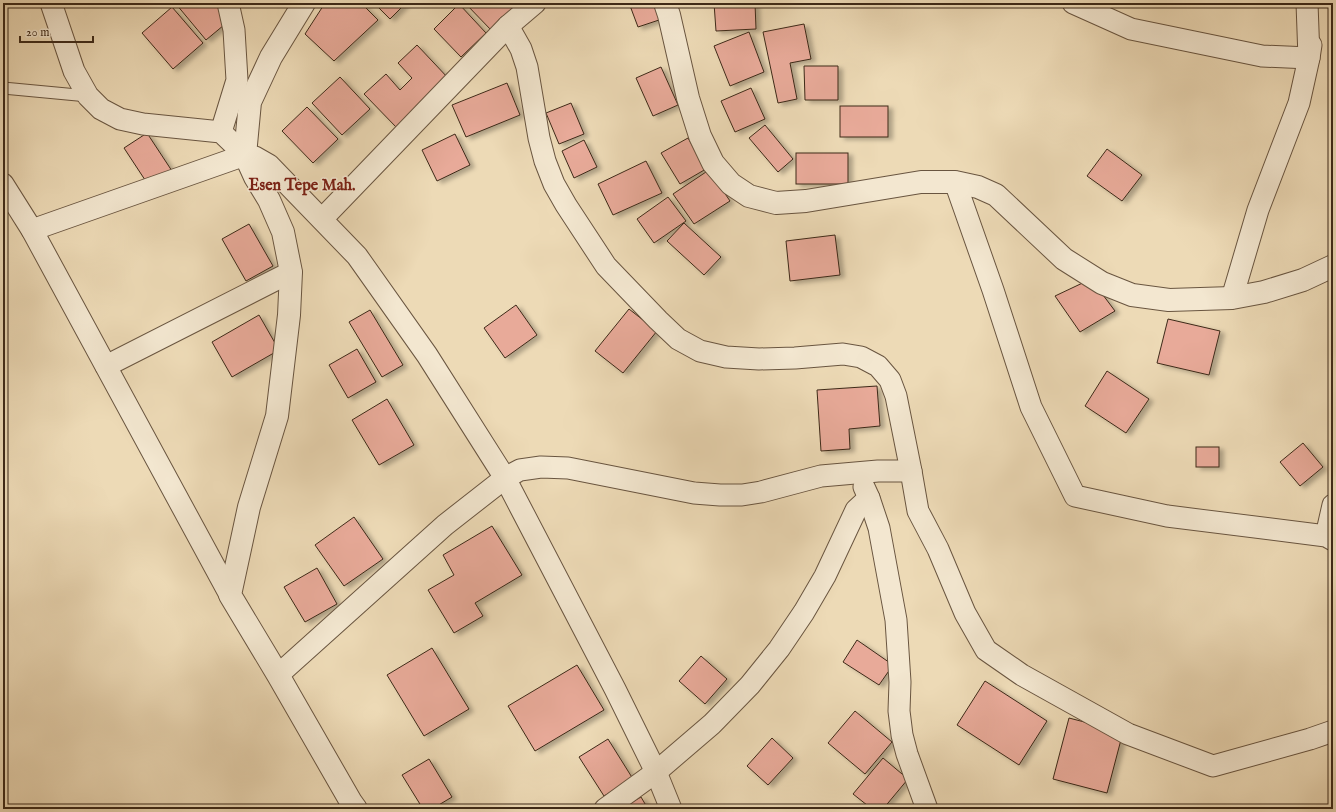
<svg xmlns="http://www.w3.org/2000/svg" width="1336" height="812" viewBox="0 0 1336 812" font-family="'IM FELL English',serif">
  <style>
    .building { fill: #e8aa99; stroke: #3d2918; filter: url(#shadow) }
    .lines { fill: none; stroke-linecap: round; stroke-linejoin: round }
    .service-casing { stroke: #695540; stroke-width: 13 }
    .minor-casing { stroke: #695540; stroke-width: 23 }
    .tertiary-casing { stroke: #695540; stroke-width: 24 }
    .service { stroke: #f3e7d0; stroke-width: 11 }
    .minor { stroke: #f3e7d0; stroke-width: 21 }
    .tertiary { stroke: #f3e7d0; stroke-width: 22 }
    .labels { text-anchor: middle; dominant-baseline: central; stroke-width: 3; stroke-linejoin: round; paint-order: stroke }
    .district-label { font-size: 16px; font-weight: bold; fill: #7a1f14; stroke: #f3e7d0 }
  </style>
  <defs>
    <filter id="shadow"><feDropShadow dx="4.5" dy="2.5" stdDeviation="2" flood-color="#0004"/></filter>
  </defs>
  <rect width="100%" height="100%" fill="#eddab6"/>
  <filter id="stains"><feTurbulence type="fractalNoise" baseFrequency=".005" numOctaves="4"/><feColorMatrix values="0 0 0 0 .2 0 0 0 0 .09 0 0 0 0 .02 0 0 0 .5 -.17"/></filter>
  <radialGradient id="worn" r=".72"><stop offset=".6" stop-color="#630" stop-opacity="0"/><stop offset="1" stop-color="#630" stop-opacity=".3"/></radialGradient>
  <g class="building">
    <polygon points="178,3 215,3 230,20 206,40 176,4"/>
    <polygon points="325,3 361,3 378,20 334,61 305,34"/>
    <polygon points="374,3 406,3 390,19"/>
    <polygon points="465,3 508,3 514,10 492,31"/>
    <polygon points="629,3 659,3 665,18 638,27"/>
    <polygon points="714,3 755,3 756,29 716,31"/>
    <polygon points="459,4 486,33 461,57 434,29"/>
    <polygon points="172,7 203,43 173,69 142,33"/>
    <polygon points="804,24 811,59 790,63 797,99 778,103 763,32"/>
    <polygon points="749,32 764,72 730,86 714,46"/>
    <polygon points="417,45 449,79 397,128 364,94 386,74 400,90 412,78 398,63"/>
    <polygon points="804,66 838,66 838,100 805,100"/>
    <polygon points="661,67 678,105 653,116 636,78"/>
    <polygon points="340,77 370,109 342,135 312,103"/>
    <polygon points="507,83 520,115 466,137 452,105"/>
    <polygon points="751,88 765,119 735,132 721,101"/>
    <polygon points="571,103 584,134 559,144 546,113"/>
    <rect x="840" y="106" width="48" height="31"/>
    <polygon points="307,107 338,139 313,163 282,131"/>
    <polygon points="765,125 793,159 778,172 749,138"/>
    <polygon points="147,133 172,171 149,186 124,148"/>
    <polygon points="455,134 470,165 437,181 422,150"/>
    <polygon points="688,138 706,169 680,184 661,153"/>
    <polygon points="584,140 597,167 574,178 562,151"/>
    <polygon points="1107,149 1142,175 1122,201 1087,176"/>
    <rect x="796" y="153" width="52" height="31"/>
    <polygon points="646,161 662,193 613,215 598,184"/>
    <polygon points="709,170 730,201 694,224 673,194"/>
    <polygon points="668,197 686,221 654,243 637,219"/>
    <polygon points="684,223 721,257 704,275 667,241"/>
    <polygon points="249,224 273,266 246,281 222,239"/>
    <polygon points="835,235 840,275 790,281 786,241"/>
    <polygon points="1091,279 1115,311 1080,332 1055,296"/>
    <polygon points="516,305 537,335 505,358 484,328"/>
    <polygon points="629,309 657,331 623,373 595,351"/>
    <polygon points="370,310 403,365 382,377 349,322"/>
    <polygon points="259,315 279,350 232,377 212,342"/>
    <polygon points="1168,319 1220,331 1209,375 1157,363"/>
    <polygon points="357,349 376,382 348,398 329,365"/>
    <polygon points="1107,371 1149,399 1126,433 1085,406"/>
    <polygon points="877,386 880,426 849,429 850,449 821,451 817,390"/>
    <polygon points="387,399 414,445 379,465 352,420"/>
    <polygon points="1303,443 1323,467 1300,486 1280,462"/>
    <rect x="1196" y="447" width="23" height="20"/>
    <polygon points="354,517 383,559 344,586 315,545"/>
    <polygon points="492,526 522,575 475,603 483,616 454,633 428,590 454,575 443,555"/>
    <polygon points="317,568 337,604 305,622 284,587"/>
    <polygon points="857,640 893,665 879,685 843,662"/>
    <polygon points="432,648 469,709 424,736 387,675"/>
    <polygon points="701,656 727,679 705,704 679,681"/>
    <polygon points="577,665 604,710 535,751 508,706"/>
    <polygon points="985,681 1047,721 1019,765 957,725"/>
    <polygon points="855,711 892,742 865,774 828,743"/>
    <polygon points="1069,718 1123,732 1107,793 1053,779"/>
    <polygon points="772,738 793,758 768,785 747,766"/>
    <polygon points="608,739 633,779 604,796 579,757"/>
    <polygon points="883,758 908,779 883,809 872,809 853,794"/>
    <polygon points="429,759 452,797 432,809 423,809 402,775"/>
    <polygon points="641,797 648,809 620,809"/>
  </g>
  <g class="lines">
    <g class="service-casing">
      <polyline id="service" points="3,88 88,96"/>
    </g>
    <g class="minor-casing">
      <g id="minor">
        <polyline points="51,3 74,71 88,96 101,109 120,119 143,124 221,132 245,155"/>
        <polyline points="1073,3 1131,29 1262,56 1309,58 1311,45"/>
        <polyline points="508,26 521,49 527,67 539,138 545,161 554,184 566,205 606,266 658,320 678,339 700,351 726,357 759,359 795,358 843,354 861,357 878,366 890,380 896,396 911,471"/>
        <polyline points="221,132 237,80 234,30 228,3"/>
        <polyline points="955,182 993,290 1031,407 1075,496 1167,516 1326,536 1333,540"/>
        <polyline points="3,184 32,230 230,595"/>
        <polyline points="322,219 508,26 535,3"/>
        <polyline points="32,230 245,155 255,157 269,165 357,256 427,355 505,478 615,689 656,772 671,809"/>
        <polyline points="1232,298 1258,210 1299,103 1309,58 1307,3"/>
        <polyline points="106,366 291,272"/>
        <polyline points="864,487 869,498 879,528 896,620 900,682 899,711 902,735 907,754 927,809"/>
        <polyline points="1326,536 1333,505"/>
        <polyline points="278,675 445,525 505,478 520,470 541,467 568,468 694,493 720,495 742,495 761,492 821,476 878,471 911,471 918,511 938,549 965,613 986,650 1022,675 1128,734 1213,766 1310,739 1333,731"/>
        <polyline points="605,809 656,772 712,724 750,685 779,649 804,612 825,576 856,510 869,498"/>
      </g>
    </g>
    <g class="tertiary-casing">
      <g id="tertiary">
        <polyline points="304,3 271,57 250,102 245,155 255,177 269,200 283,232 291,272 289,315 277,416 249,507 230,595 278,675 351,802 356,809"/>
        <polyline points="665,3 669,15 688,98 700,136 713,163 731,184 749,196 776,203 806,201 921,182 955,182 978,187 996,195 1064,259 1102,283 1132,295 1169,300 1232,298 1264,292 1303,280 1333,266"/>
      </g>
    </g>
    <use href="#service" class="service"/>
    <use href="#minor" class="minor"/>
    <use href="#tertiary" class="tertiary"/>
  </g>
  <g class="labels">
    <g class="district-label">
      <text x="302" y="186">Esen Tepe Mah.</text>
    </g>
  </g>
  <rect width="1336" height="812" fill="none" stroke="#eddab6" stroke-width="16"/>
  <rect x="4" y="4" width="1328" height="804" fill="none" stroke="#3d2918" stroke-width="2"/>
  <rect x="8" y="8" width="1320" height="796" fill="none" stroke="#3d2918"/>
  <path d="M20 36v6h73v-6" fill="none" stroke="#3d2918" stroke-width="2"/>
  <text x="26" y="36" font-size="12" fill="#3d2918" stroke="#f3e7d0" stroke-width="3" paint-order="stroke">20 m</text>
  <rect width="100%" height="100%" filter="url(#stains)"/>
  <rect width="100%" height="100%" fill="url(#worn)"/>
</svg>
